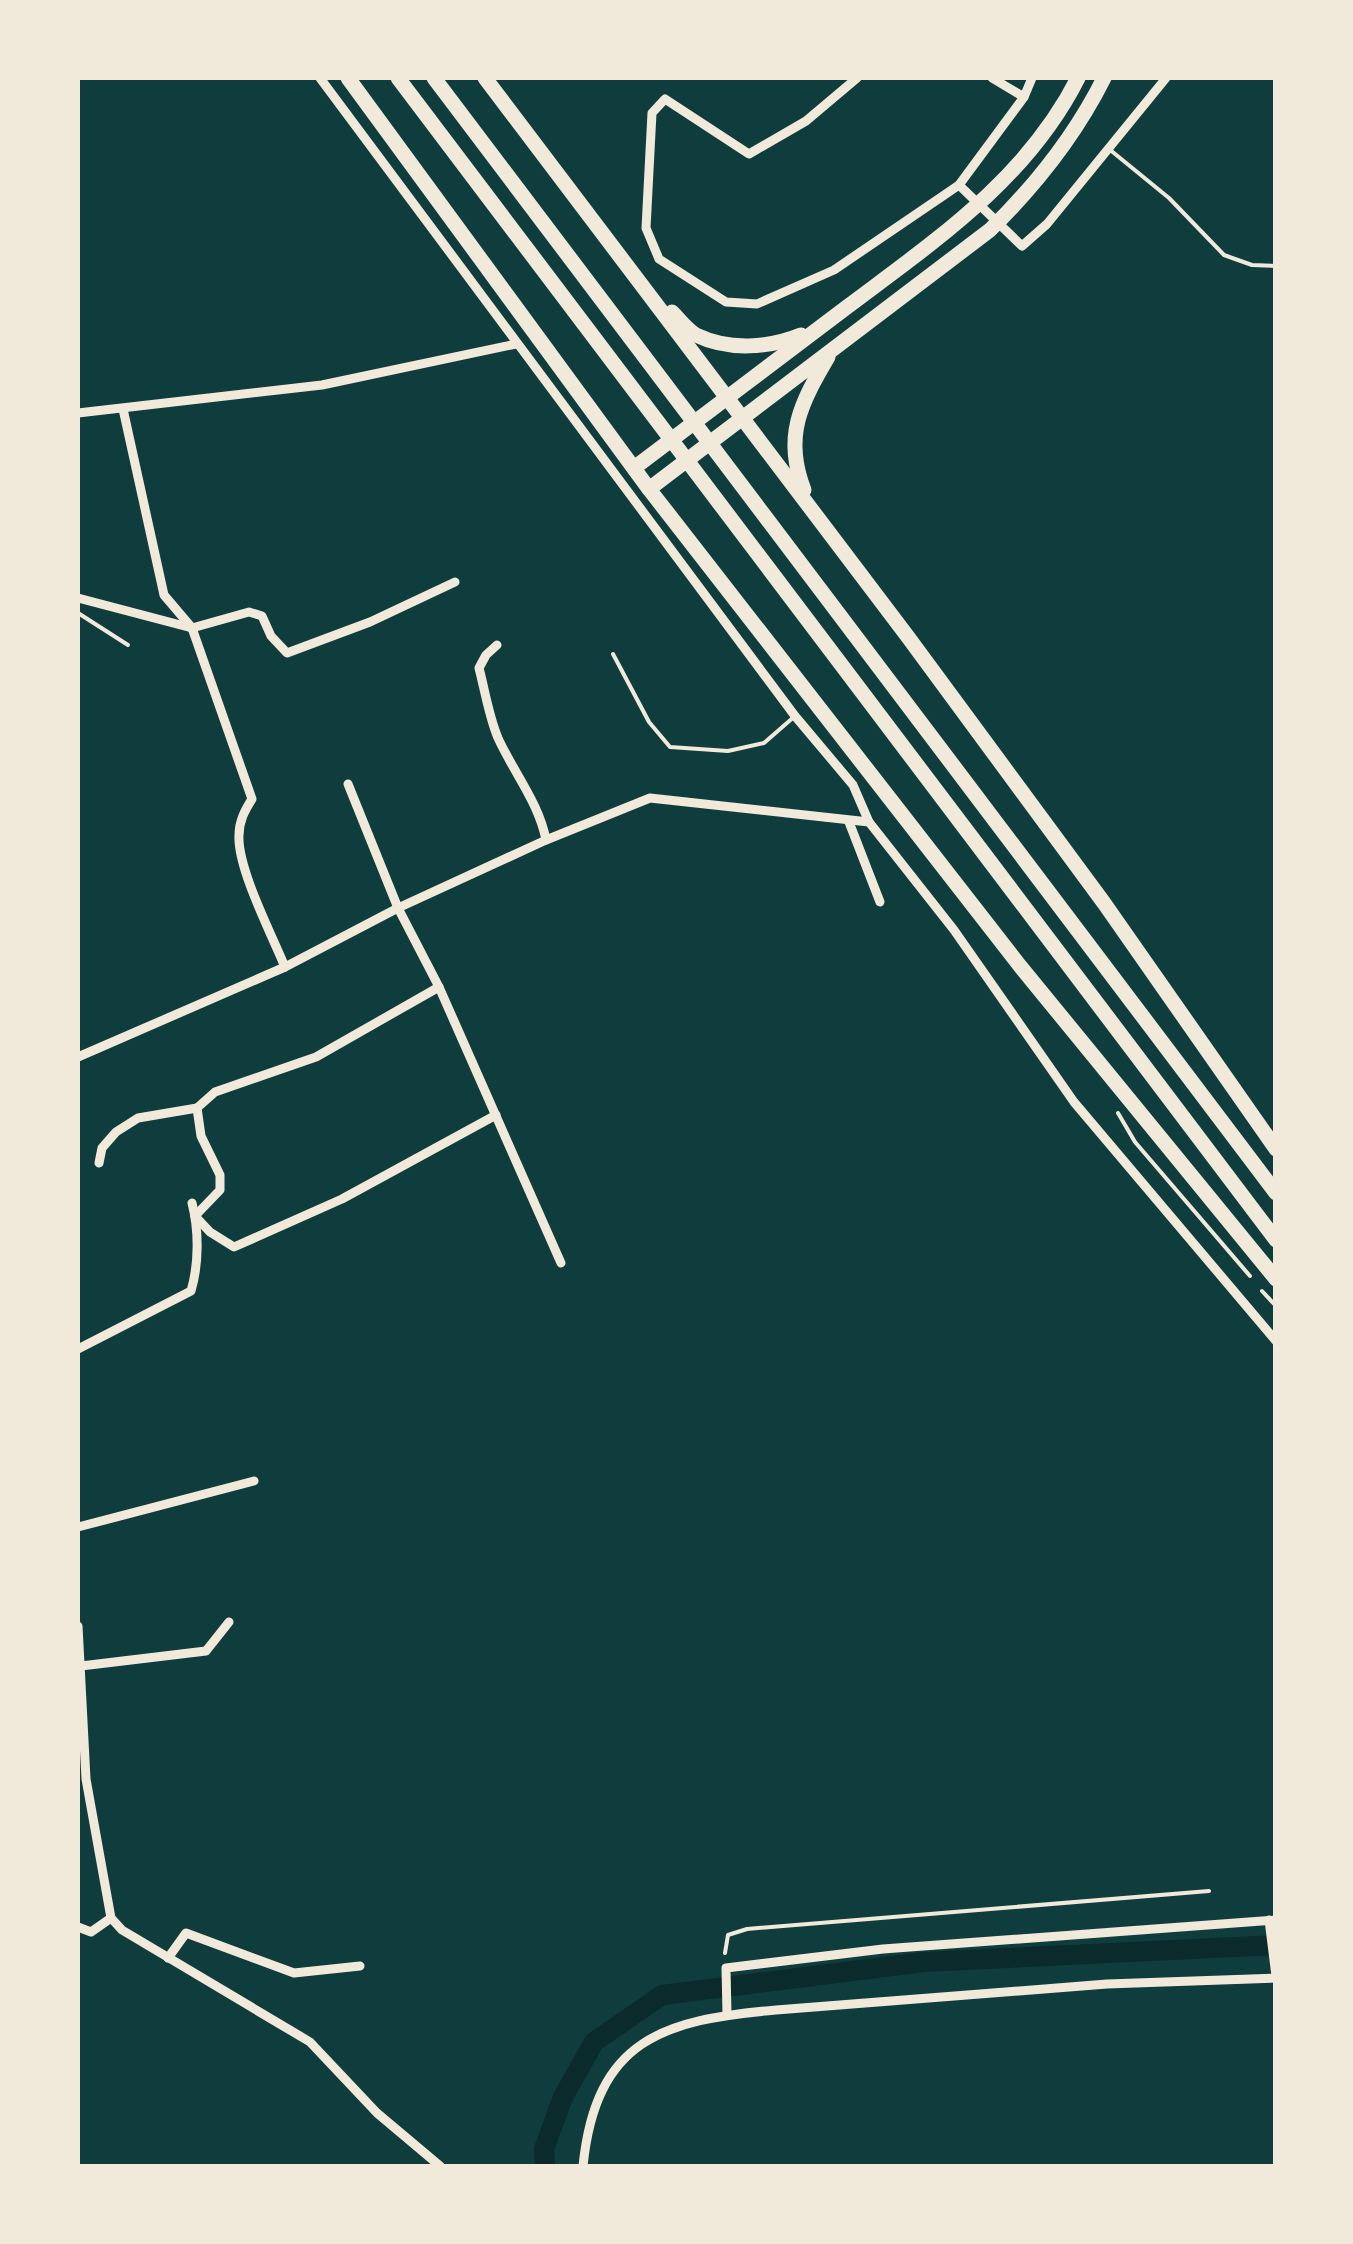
<svg xmlns="http://www.w3.org/2000/svg" width="1353" height="2244" viewBox="0 0 1353 2244" font-family="'Fira Sans Condensed',sans-serif">
  <style>
    .lines { fill: none; stroke-linecap: round; stroke-linejoin: round }
    .canal { stroke: #0a2a2b; stroke-width: 20 }
    .path { stroke: #f1e9da; stroke-width: 4 }
    .service { stroke: #f1e9da; stroke-width: 4 }
    .minor { stroke: #f1e9da; stroke-width: 9 }
    .motorway { stroke: #f1e9da; stroke-width: 15 }
  </style>
  <rect width="100%" height="100%" fill="#0f3d3e"/>
  <g class="lines">
    <polyline class="canal" points="545,2166 544,2149 563,2097 594,2042 662,1995 924,1962 1276,1945"/>
    <g class="path">
      <polyline points="1118,1113 1135,1142 1250,1276"/>
      <polyline points="1262,1291 1276,1306"/>
      <polyline points="725,1953 728,1935 747,1929 1209,1891"/>
    </g>
    <g class="service">
      <polyline points="1109,149 1169,198 1224,255 1252,265 1276,266"/>
      <polyline points="78,613 128,645"/>
      <polyline points="613,654 649,722 670,747 728,751 764,743 795,716"/>
    </g>
    <g class="minor">
      <polyline points="320,78 795,716 853,785 869,822 954,930 1074,1102 1276,1341"/>
      <polyline points="857,78 806,121 749,154 665,99 652,113 646,228 659,259 726,302 757,304 834,270 959,185 1024,97 1032,78"/>
      <polyline points="992,78 1024,97"/>
      <polyline points="959,185 1022,246 1047,224 1166,78"/>
      <path d="M123,409l41,186 28,33 60,171c-7,11 -13,22 -13,36 -2,33 33,100 46,132"/>
      <polyline points="78,413 322,385 516,344"/>
      <polyline points="78,598 192,628 249,612 262,616 271,636 287,653 370,622 455,582"/>
      <path d="M497,645l-11,10 -7,13c6,23 10,49 19,70 16,35 41,65 48,102"/>
      <polyline points="348,784 398,908 439,987 561,1263"/>
      <polyline points="849,822 880,902"/>
      <polyline points="78,1057 285,967 398,908 546,840 650,798 869,822"/>
      <polyline points="197,1108 201,1136 220,1175 220,1190 195,1216 210,1232 234,1247 342,1199 496,1115"/>
      <polyline points="99,1163 102,1148 116,1132 138,1118 197,1108 215,1092 316,1057 439,987"/>
      <path d="M78,1349l113,-58c8,-27 8,-61 1,-88"/>
      <polyline points="78,1527 254,1481"/>
      <polyline points="78,1626 86,1779 111,1918 122,1930 310,2042 377,2113 440,2166"/>
      <polyline points="81,1666 206,1651 229,1622"/>
      <polyline points="1269,1920 1276,1976"/>
      <polyline points="78,1927 91,1932 111,1918"/>
      <polyline points="168,1958 186,1933 294,1973 360,1966"/>
      <polyline points="727,2014 726,1968 883,1949 1276,1920"/>
      <path d="M583,2166c13,-127 80,-146 193,-156l331,-26 169,-6"/>
    </g>
    <g class="motorway">
      <polyline points="348,78 649,489 1020,966 1276,1279"/>
      <polyline points="398,78 1276,1240"/>
      <polyline points="434,78 1276,1193"/>
      <polyline points="485,78 908,637 1104,903 1276,1149"/>
      <path d="M672,312c7,7 15,18 24,23 33,16 73,13 105,0"/>
      <path d="M634,468c71,-53 142,-108 213,-161 89,-67 180,-128 231,-229"/>
      <path d="M649,489l341,-259c47,-46 85,-94 114,-152"/>
      <path d="M804,490c-21,-54 -3,-87 24,-133"/>
    </g>
  </g>
  <rect width="1353" height="2244" fill="none" stroke="#f1e9da" stroke-width="160"/>
</svg>
